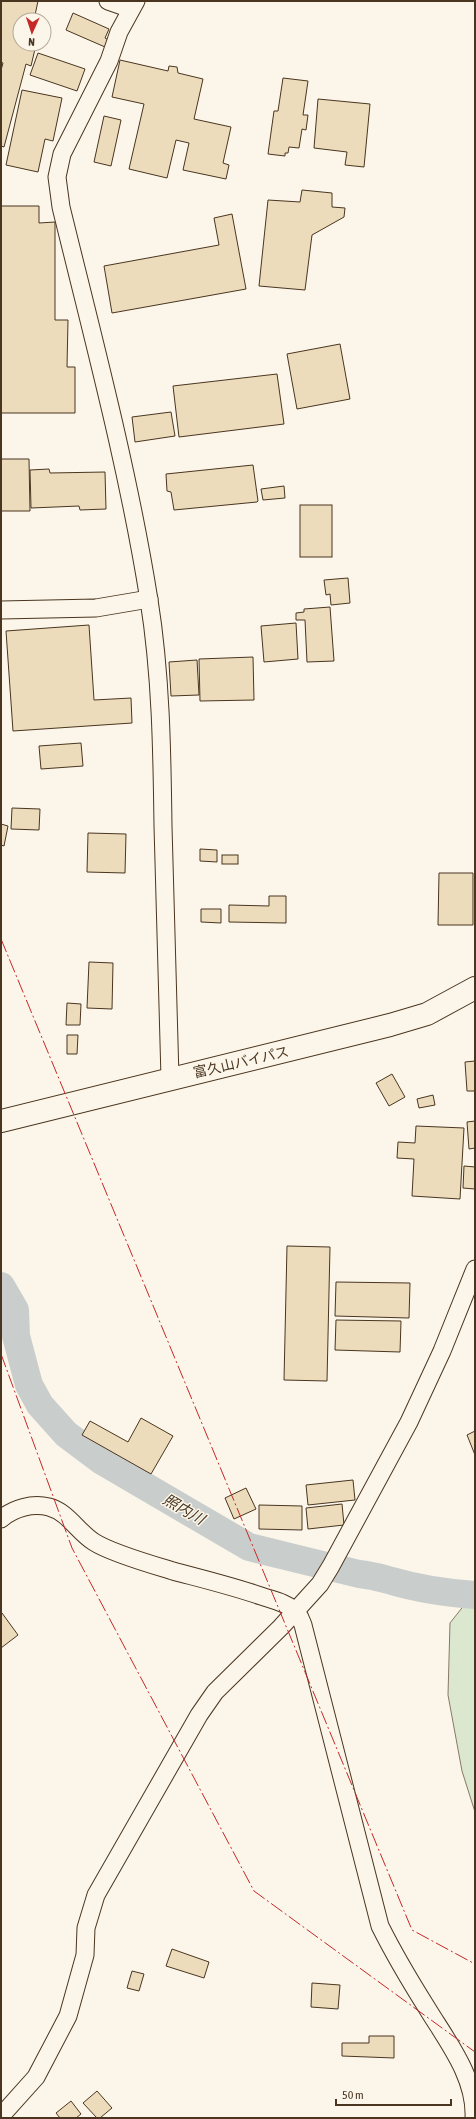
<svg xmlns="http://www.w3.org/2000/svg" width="476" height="2119" viewBox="0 0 476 2119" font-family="'Asap Condensed','Noto Sans JP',sans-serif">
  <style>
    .green { fill: #dce7d0; stroke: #887966 }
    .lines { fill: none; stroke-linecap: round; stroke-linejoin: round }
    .river { stroke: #c9cecd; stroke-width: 28 }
    .building { fill: #ecdcbc; stroke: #4a3520 }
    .minor-casing { stroke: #4a3520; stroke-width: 19 }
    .highway-casing { stroke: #4a3520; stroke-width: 24 }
    .minor { stroke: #fbf6e9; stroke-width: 17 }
    .highway { stroke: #fbf6e9; stroke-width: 22 }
    .power { stroke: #c62828; stroke-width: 1; stroke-dasharray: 14 3 2 3; stroke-linecap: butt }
    .labels { text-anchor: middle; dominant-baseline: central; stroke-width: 3; stroke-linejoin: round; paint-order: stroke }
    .street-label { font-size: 14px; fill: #4a3520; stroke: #fbf6e9 }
    .water-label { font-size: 15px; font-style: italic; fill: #4a3520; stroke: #fbf6e9 }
  </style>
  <rect width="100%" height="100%" fill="#fbf6e9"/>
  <polygon class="green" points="469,1599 475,1600 475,1812 462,1771 448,1695 450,1623"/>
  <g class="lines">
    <path class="river" d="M1,1286l14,24 1,26 13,49 11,20 26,29 36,27 147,86 110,27c12,1 22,4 33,7 27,8 56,12 83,14"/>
  </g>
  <g class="building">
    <polygon points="1,1 38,1 34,20 20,20 20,44 27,44 27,46 35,49 31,66 26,64 4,147 1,146 1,70 3,63 1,62"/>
    <polygon points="73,13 109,29 105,38 109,40 105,47 66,30"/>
    <polygon points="38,53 85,69 77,91 30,75"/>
    <polygon points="120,60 168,71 169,66 177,67 178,73 203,79 194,119 231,127 223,163 229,165 226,179 183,170 189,143 176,140 167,178 129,169 144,104 112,97"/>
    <polygon points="283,78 308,81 303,115 308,115 306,130 302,129 299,148 289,147 288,153 285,153 285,156 268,154 274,111 278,111"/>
    <polygon points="22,90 62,98 53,141 45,139 38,172 6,165"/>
    <polygon points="318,99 370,104 364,167 345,165 347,152 314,148"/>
    <polygon points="104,116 121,120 111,166 94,162"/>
    <polygon points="302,190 332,193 332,207 345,208 344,217 312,235 305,290 259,286 268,200 300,202"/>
    <polygon points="1,206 39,206 39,223 55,222 55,320 68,320 67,367 75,367 75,413 1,413"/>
    <polygon points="232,214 246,289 112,313 104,266 219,245 214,218"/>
    <polygon points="340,344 350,399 297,409 287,354"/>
    <polygon points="277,374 284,424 179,437 173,386"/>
    <polygon points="171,412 175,436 135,442 132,417"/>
    <polygon points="1,459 29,459 30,511 1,511"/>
    <polygon points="253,465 258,501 257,502 174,510 171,492 167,491 166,474"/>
    <polygon points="49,469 50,473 105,472 106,509 80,510 79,506 31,508 30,470"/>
    <polygon points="284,486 285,498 263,500 261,489"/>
    <rect x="300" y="505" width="32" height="52"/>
    <polygon points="348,578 350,603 331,605 330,594 326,595 324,580"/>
    <polygon points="330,607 334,661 307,662 305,620 296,620 296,613 304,612 304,609"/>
    <polygon points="296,623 298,659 264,662 261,626"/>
    <polygon points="89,625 94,700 131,698 132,723 13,731 6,631"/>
    <polygon points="253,657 254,700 200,701 199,659"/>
    <polygon points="197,660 199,695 171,696 169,662"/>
    <polygon points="81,743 83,766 41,769 39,746"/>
    <polygon points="12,808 40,809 39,830 11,829"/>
    <polygon points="1,824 8,826 4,846 1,845"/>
    <polygon points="88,833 126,834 125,873 87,872"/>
    <polygon points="200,849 217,850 217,862 200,861"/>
    <rect x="222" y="855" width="16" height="9"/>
    <polygon points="439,873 473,873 473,925 438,925"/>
    <polygon points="269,896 286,896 286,923 229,922 229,905 269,906"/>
    <polygon points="201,909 221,909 221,923 201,922"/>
    <polygon points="89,962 113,963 112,1009 87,1008"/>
    <polygon points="67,1003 81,1004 80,1025 66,1025"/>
    <polygon points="67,1035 78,1035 77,1054 67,1054"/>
    <polygon points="475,1061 475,1091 467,1091 465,1062"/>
    <polygon points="392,1074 405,1097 389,1106 376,1083"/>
    <polygon points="433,1095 435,1105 419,1108 417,1099"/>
    <polygon points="475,1121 475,1148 469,1149 467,1122"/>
    <polygon points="416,1126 464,1128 460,1199 412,1196 414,1159 397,1158 398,1142 415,1143"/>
    <polygon points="464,1166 475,1167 475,1189 463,1188"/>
    <polygon points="287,1246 330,1247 327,1381 284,1380"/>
    <polygon points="336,1282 410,1283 409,1318 335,1316"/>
    <polygon points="336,1320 401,1321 400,1352 335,1350"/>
    <polygon points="141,1418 173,1436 151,1474 82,1435 90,1421 128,1442"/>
    <polygon points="475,1431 475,1455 467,1435"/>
    <polygon points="353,1480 355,1500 308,1505 306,1485"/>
    <polygon points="246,1488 256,1509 234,1519 225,1498"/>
    <polygon points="342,1504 344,1525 308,1529 306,1508"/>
    <polygon points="259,1505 302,1506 302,1530 259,1529"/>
    <polygon points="2,1613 18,1635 1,1648 1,1614"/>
    <polygon points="172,1949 209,1962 204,1978 166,1966"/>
    <polygon points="132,1971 144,1974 139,1991 127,1988"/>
    <polygon points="312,1983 340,1985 338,2009 311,2007"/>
    <polygon points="369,2036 394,2036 394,2058 342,2056 342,2043 369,2043"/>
    <polygon points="97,2091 112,2108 100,2118 97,2118 83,2103"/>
    <polygon points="71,2101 81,2114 76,2118 60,2118 56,2113"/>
  </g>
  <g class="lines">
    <g class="minor-casing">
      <g id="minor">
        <polyline points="108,1 131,9"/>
        <path d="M136,1l-17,31 -10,29 -47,93 -5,23 4,30c32,131 67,261 88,393 12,75 13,151 14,226 2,84 4,168 7,252"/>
        <polyline points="1,610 96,608 149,599"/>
        <path d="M1,1519c13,-11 31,-16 48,-12 19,5 29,25 45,35 17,11 59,23 79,29 30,8 59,15 88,25 11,4 24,6 33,14 5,3 7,10 9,15l77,301c14,28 30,55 47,82 20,33 49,69 47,110"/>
        <polyline points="1,2116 36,2077 68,2016 85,1955 86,1928 96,1895 199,1715 215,1692 281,1627 320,1584 331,1566 409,1422 442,1351 475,1269"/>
      </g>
    </g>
    <g class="highway-casing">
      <polyline id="highway" points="1,1121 390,1025 427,1014 475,988"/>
    </g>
    <use href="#minor" class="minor"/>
    <use href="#highway" class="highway"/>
    <g class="power">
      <polyline points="1,939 412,1930 475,1964"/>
      <polyline points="1,1354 72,1548 254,1891 475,2052"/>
    </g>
  </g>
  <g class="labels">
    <g class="street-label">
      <text transform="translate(241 1062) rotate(-13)">富久山バイパス</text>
    </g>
    <g class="water-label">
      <text transform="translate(184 1509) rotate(30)">照内川</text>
    </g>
  </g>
  <rect width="476" height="2119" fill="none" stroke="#4a3520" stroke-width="4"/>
  <g transform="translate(32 32) rotate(183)"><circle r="19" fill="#fbf6e9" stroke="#b4a999"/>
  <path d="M0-3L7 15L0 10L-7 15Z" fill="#c62828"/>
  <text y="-6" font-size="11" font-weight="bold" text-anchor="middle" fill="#4a3520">N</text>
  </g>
  <path d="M336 2099v6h115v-6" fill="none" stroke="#4a3520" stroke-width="2"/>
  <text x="342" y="2099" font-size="12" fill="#4a3520" stroke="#fbf6e9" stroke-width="3" paint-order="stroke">50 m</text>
</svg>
